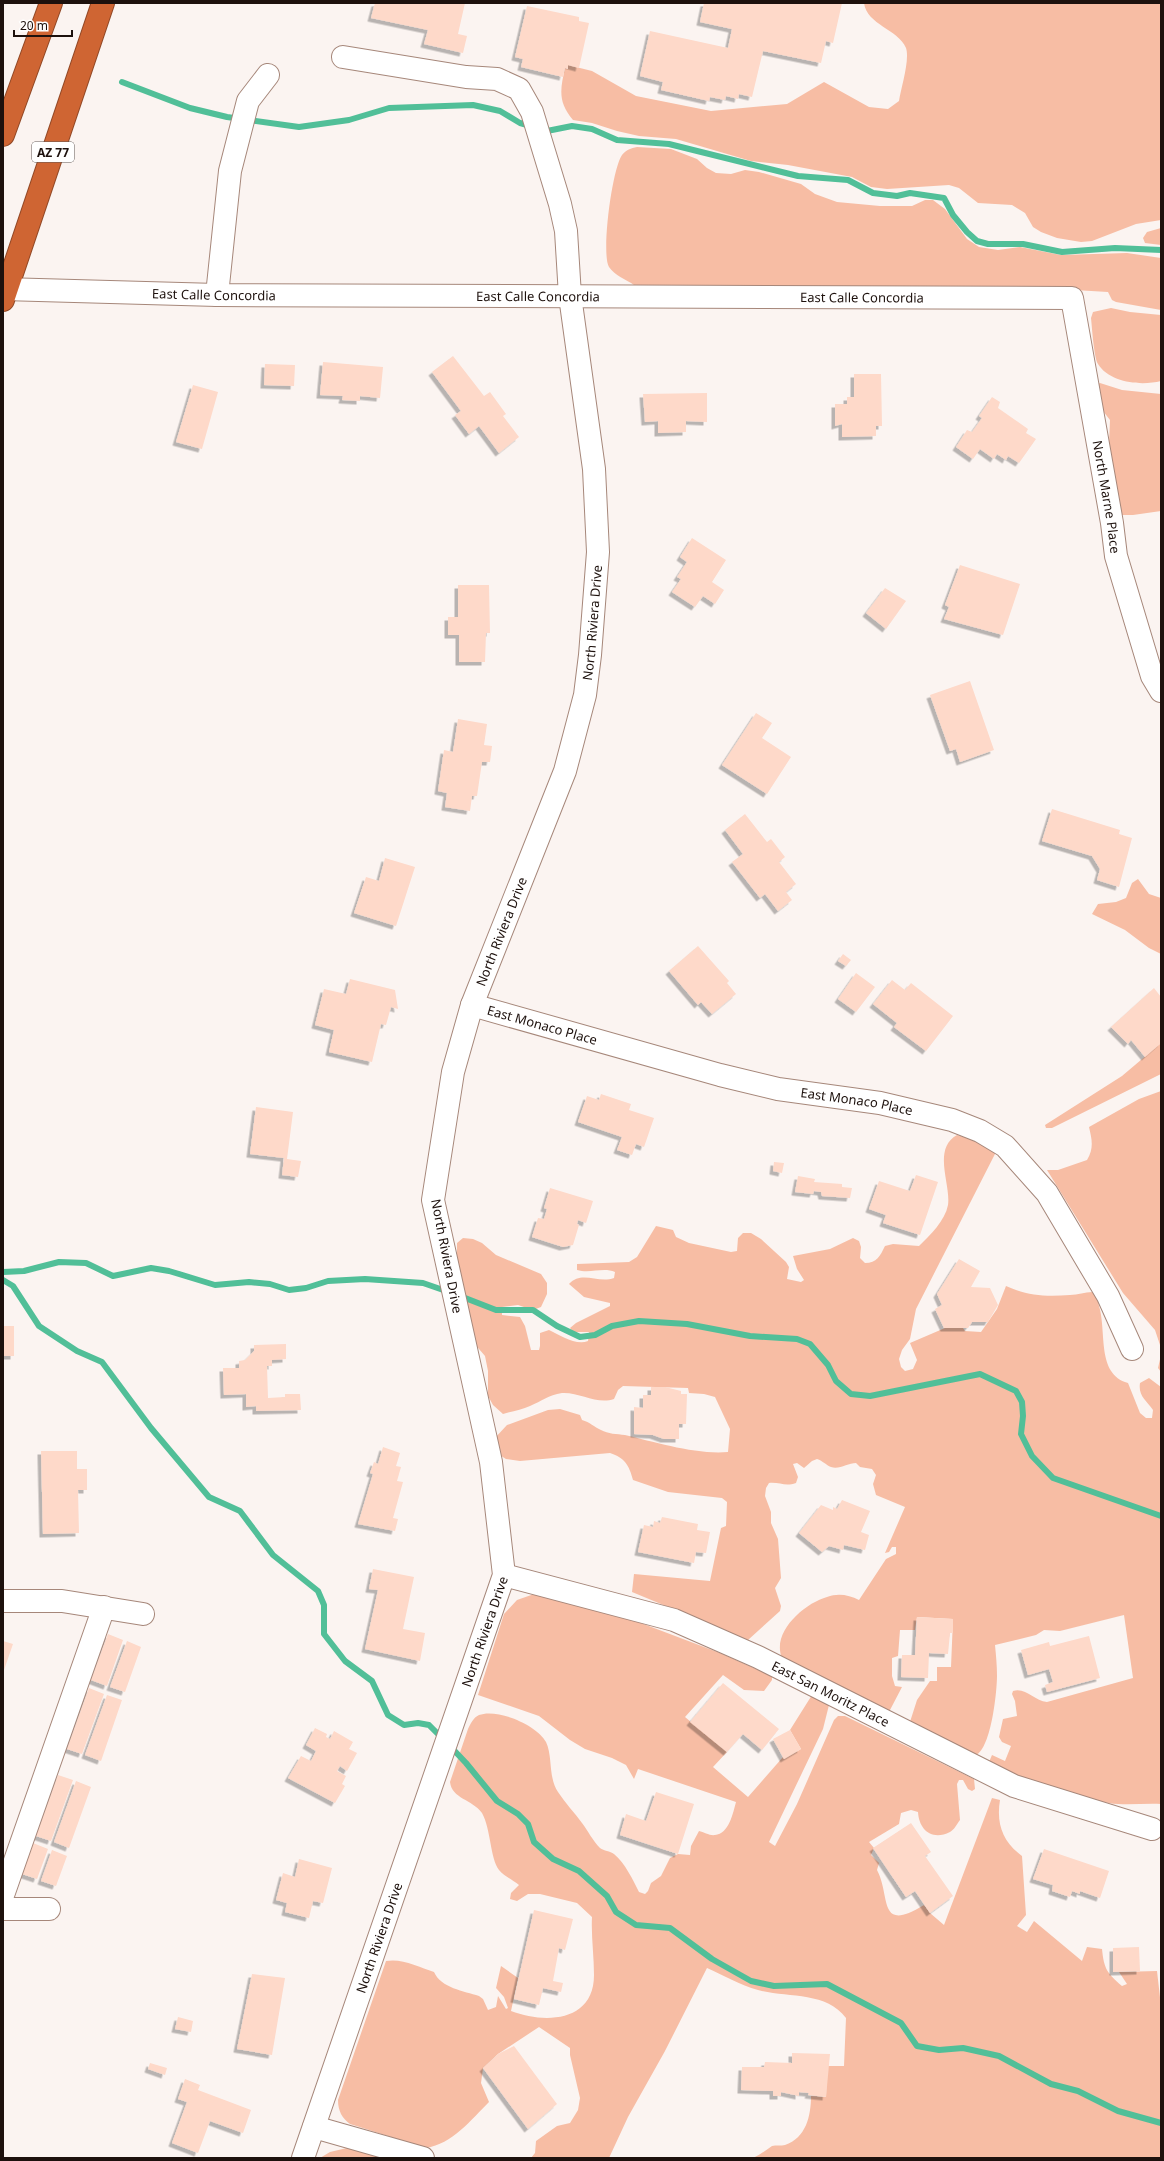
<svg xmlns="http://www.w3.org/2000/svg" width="1164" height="2161" viewBox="0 0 1164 2161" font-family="'Noto Sans',sans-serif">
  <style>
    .green { fill: #f7bda4 }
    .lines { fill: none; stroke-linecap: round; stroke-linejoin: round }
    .stream { stroke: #51bf98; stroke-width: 6 }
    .building { fill: #fed9c9; filter: url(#shadow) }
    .minor-casing { stroke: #a6877a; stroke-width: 24 }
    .highway-casing { stroke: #914826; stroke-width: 24 }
    .minor { stroke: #fff; stroke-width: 22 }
    .highway { stroke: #cf6533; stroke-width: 22 }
    .labels { text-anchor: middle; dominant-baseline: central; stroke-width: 4; stroke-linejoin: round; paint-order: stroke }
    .shield { fill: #fff; stroke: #615856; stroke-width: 1 }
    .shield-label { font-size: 12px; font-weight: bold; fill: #1d110d }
    .street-label { font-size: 13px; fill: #1d110d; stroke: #fff }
  </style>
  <defs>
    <filter id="shadow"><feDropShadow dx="-3.5" dy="3.5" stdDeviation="0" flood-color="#0004"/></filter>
  </defs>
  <rect width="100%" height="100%" fill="#fbf4f1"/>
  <g class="green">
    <path d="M864,3h297v217l-25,4 -44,17 -11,1 -24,-4 -16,-6 -8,-5 -8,-14 -13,-8 -34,-2 -19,-15 -10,-3 -62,4 -16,-2 -19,-10 -64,-12 -37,-4 -75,-22 -37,-3 -22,-5 -25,-8 -19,-3c-15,-18 -13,-30 -8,-52l3,1v-4l24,6 44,25 75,15 76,-7 37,-22 45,25 19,2 11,-8c2,-13 11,-41 7,-53 -8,-19 -39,-23 -42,-45z"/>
    <path d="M637,147l34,2 26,10 10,9 9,5 15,1 14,-4 14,2 42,12 14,10 22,8 43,4h32l13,-6h8l12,9 22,30 12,8 19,3 22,-3 41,8 66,-2 34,5v52l-45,-8 -4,-2 -4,-8 -67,-4 -407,-3c-7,-5 -20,-10 -25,-18 -8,-13 3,-98 13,-112 4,-5 9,-7 15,-8z"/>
    <polygon points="1161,228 1161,245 1145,243 1143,238 1147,232"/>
    <path d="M1111,308l19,4 31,3v66c-20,5 -51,2 -63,-17 -4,-6 -6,-37 -7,-46l2,-6z"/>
    <polygon points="1100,383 1122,390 1161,394 1161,511 1133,515 1121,515 1109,444 1110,420 1103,411 1096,385"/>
    <polygon points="1138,879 1149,894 1161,898 1161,954 1149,948 1125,930 1092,914 1098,904 1116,902 1126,898 1132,883"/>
    <polygon points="1161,1043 1161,1074 1052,1128 1046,1128 1045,1125 1122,1076"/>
    <path d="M1161,1091v281l-3,-4 3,-13 -1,-10 -5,-15 -32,-37 -76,-123h11l29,-10c7,-12 5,-20 2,-33l50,-28z"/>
    <path d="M957,1135l12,3 27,14 -80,157 -6,30 -8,11 -3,9 2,8 4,4 8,-2 4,-9 -7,-17 35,-15h18l2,3 16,1 16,-23 9,-23c22,10 40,11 64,9 8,0 15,-3 22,-3 5,4 6,9 7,14 8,26 -3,68 29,77l12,30 6,5h6l1,-8c-7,-10 -15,-14 -13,-27l9,-5 12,9v417c-18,-1 -35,2 -52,-1 -22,-3 -62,-12 -81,-20 -14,-6 -26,-14 -39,-21l3,-7 13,6 6,-15 -9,-4 -3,-5 4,-18 14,-3 -2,-15 -3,-7 1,-3c13,-4 21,10 34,11l86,-24 -9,-63 -64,16 -16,-1 -8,5 -41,10c1,10 2,21 2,31 0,16 -6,76 -23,80l-65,-31 8,-25 13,-19h7v-14h14l2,-48 -36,-2 -2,13h-15l-2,26 -6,2v18l3,10 7,1 -12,23 -4,2 -104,-54c-11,-26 23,-55 45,-61 11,-4 22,-2 32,3l27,-41 10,-5v-7h-4l-3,5 -4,1 20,-46 -29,-12 -3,-11 3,-9 -4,-6 -12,-2 -4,-4c-8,0 -17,7 -25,4 -5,-2 -8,-6 -14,-8l-5,2 -8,7 -7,-5 -4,1 5,13 -2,6c-11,4 -16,-1 -27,0l-3,5 -1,8 6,16v11l7,16 3,39 -6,10 6,18 -1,5 -32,29 -116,-48 2,-18 76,7 11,-53 5,-2 1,-24 -5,-4 -54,-6 -35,-12c-4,-15 -8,-22 -23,-27l-90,8 -14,-2 -8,-5 -4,-15 13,-14 41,-15 12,-1 20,6 2,5c8,2 12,7 19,10 7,4 16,4 24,5 30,7 72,20 103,17l2,-23 -15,-32 -11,-3 -15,-1 -1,-5 -65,-2 -5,4 -4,9c-17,6 -34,-7 -52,-6 -14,2 -20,8 -32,13 -8,4 -18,5 -27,8l-10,-9 -5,-9v-25l-3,-15 -12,-14 -16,-86v-13l6,-5 10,1 9,4 14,12 45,19 6,9v11l-6,13 -8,3 -15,-5 -16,2v8l18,2 5,9 6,24h8l1,-4v-13l9,-3c11,5 27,16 39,11l1,-9h-16l-3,-4 6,-5 34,-17v-3l-26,-6 -15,-13c13,-14 29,0 45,-6l1,-6c-12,-5 -25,2 -38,-2v-6l52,-2 8,-5 19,-31 17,4 3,7 13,6 42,9 6,-1 1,-13 5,-5h8l10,6 25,23 3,5 -2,12 14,3 3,-2 -7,-11 -4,-13 37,-7 23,-11 6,3 2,6 -1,11 5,5c12,0 15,-7 20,-17l8,-2 26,2c11,-11 26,-25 29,-41 3,-21 -16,-56 9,-70z"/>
    <path d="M537,1593l88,24 95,36 52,23v4l-8,11 -20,-1 -21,-15 -38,42 42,35 -14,15 35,30 35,-40 1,2 17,-10 -11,-19 22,-35 17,10 -6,24 -54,113 6,4 22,-42 37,-84 4,-4h7l129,63 1,10 -3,2 -4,-2 -5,-9h-4l-2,4 3,36c-3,4 -6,10 -10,12 -18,9 -31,-2 -32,-20l-7,-2 -10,3 -2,11 -30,18 5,6 -3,7 8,8 -2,7c14,26 0,64 47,35l6,8 14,12 48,-127 8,2c-4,24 3,42 22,56l4,59 -9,11 10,6 7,-11 48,40 5,-14 15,2c2,20 5,24 20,37l5,-2 -8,-12 38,-1 4,35v152h-408c7,-3 13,-8 19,-12 4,-1 9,0 13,-1 21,-7 26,-29 26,-49l15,1 1,-31h17l2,-48c-20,-27 -59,-20 -88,-28 -18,-5 -35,-15 -51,-22l-42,83 -37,66 -19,41h-78l4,-5 1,-12 21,-15 13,-3 8,-13 2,-12 -10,-43v-7l-31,-21 -41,27 -15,14 -2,15 8,19c-18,18 -37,42 -63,46l-76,-24c-8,-6 -12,-13 -12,-24l48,-139c16,-3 33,6 48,11 7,16 30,19 45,24l4,3 5,11 8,-3 2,-11 8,13 2,-1 -4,-11 -8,-9 5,-22 17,12 -7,33c34,13 83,11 83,-36 0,-20 -3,-39 -2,-58l-15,-14 -37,-9h-12l-11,7 -7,-2 1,-6 8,-8c-6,-5 -15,-9 -20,-15 -9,-12 -8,-41 -17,-57 -10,-14 -30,-14 -32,-31l18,-53c3,-6 5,-11 11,-14 18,-7 58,10 67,27 7,15 2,35 12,50 7,11 17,21 24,31 6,8 11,18 18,25 4,3 10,3 14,6 11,9 19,26 25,38l6,2 3,-3 3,-8 10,-7 9,-18 8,-4 12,1 1,-9 8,-15c5,1 11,5 16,4 14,-1 18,-22 21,-33l-98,-33 -4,10 -8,-14 -14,-7 -27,-9 -15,-9 -31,-24 -61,-21 26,-81 13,-14z"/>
    <polygon points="347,2148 353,2149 387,2158 320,2158 330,2152"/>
  </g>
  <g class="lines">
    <g class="stream">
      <polyline points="122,82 190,108 227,117 299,127 349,120 389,108 473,105 500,111 520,123 531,126"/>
      <polyline points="542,129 547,131 572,126 592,129 617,140 669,144 798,176 848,180 873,193 897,196 910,193 944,198 953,215 967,232 977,241 988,244 1023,244 1062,252 1115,248 1161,250"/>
      <polyline points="3,1272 24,1271 59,1262 86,1263 113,1276 151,1268 169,1271 215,1285 249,1282 270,1284 289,1290 306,1288 328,1281 365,1279 423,1283 449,1292"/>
      <polyline points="3,1280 13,1286 39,1326 77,1351 102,1362 151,1428 209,1497 240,1511 273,1555 318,1591 324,1605 324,1634 345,1661 372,1681 388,1715 404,1725 418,1723 429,1725 443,1739"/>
      <polyline points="460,1296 496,1310 533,1310 557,1326 580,1337 595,1335 612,1326 639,1321 687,1324 750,1336 797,1339 810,1344 828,1365 836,1381 851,1394 870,1396 980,1374 1016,1391 1022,1402 1023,1416 1021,1434 1032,1456 1053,1478 1161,1516"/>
      <polyline points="449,1745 466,1763 497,1801 518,1814 528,1824 534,1842 553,1859 579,1871 607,1896 616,1912 636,1925 670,1928 712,1959 751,1981 774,1986 827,1984 901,2023 917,2046 939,2050 963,2048 999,2056 1051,2084 1078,2091 1118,2111 1161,2123"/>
    </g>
  </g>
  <g class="building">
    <polygon points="375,3 465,3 458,34 467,36 463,53 424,44 428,30 371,18"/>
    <polygon points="704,3 842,3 833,43 826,41 821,63 763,51 752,97 739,94 738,99 726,96 725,100 710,97 709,101 661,90 663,82 640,76 650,31 728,48 732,29 700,22"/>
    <polygon points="527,6 579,17 579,21 589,23 579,68 568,65 568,69 565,68 563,77 521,67 523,59 515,57"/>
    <polygon points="453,356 484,396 490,392 506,414 503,416 519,437 499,453 479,426 469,434 455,415 461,411 432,372"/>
    <polygon points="323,362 383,367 380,398 360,396 360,401 342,400 343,396 320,395"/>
    <polygon points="265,364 295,365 294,386 264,385"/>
    <polygon points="854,374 881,374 882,426 876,426 876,436 842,437 842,424 835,426 835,404 847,404 847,397 854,397"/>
    <polygon points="193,385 218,392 202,449 176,442"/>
    <polygon points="707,393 707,422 686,421 686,432 658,433 658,421 645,422 643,394"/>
    <polygon points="992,397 1000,402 998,408 1028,429 1026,433 1036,439 1019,463 1008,456 1006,460 997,454 994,459 980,449 973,459 956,447 967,430 972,432 982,418 979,416"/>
    <polygon points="692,538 726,560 712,582 724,590 715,604 703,596 695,607 672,592 681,579 677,577 687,562 680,557"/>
    <polygon points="960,565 1020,584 1003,635 944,619 949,607 945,605"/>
    <polygon points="458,585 489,585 490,633 486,633 485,662 459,662 459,635 448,635 448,617 458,617"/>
    <polygon points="885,588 906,601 886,629 866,613"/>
    <polygon points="970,681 994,750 960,762 956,749 950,751 930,695"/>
    <polygon points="756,713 772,723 762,738 791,757 767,794 722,765"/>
    <polygon points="458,719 487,724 484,745 492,746 490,762 482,762 477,796 472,796 470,811 445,807 447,793 438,791 444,750 453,752"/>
    <polygon points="1052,809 1120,830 1119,834 1132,838 1119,887 1097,880 1100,869 1092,856 1042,841"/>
    <polygon points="745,814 767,842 771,839 785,857 779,862 796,884 786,892 792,900 778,911 765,894 760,898 732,862 743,854 725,830"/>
    <polygon points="385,858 415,867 396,926 354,913 366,877 379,881"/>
    <polygon points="698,946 729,981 727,983 736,994 712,1014 701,1002 698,1005 669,971"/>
    <polygon points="843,954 851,960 846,966 838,961"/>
    <polygon points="856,973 875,987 856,1012 838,999"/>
    <polygon points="350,979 395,990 398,1009 391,1007 386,1025 381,1024 372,1062 329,1052 334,1030 315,1025 324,989 346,994"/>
    <polygon points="892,980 905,990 911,983 953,1016 926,1051 894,1027 897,1023 873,1004"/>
    <polygon points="1154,988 1161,997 1161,1043 1145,1057 1131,1040 1128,1044 1111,1027"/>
    <polygon points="601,1094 631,1104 629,1110 654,1118 644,1147 636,1144 632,1155 617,1150 622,1137 578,1122 587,1096 599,1100"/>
    <polygon points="256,1107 293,1112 287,1159 301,1161 298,1177 282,1175 284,1158 250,1154"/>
    <polygon points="774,1162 784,1163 782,1173 773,1171"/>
    <polygon points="916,1175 938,1182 920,1235 883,1223 886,1215 869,1209 879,1181 910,1191"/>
    <polygon points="798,1176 815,1179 814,1182 842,1184 842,1187 852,1188 850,1198 822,1196 821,1192 814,1191 813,1194 795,1192"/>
    <polygon points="550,1188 593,1201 586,1223 578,1220 577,1224 579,1225 573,1245 563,1247 532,1237 538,1218 544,1219 547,1209 544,1208"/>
    <polygon points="959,1259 980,1271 971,1287 990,1288 998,1305 988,1322 972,1322 968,1328 944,1328 935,1309 942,1305 937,1294"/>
    <rect x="3" y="1326" width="11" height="30"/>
    <polygon points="286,1344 286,1359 272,1360 272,1366 267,1366 268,1398 285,1397 285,1394 300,1394 301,1410 256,1411 256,1406 246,1407 246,1394 224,1395 223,1368 239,1368 239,1361 245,1360 254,1351 254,1345"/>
    <polygon points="651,1387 665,1387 681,1391 681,1394 687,1394 686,1424 679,1424 679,1439 664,1439 653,1435 634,1434 634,1407 643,1408 643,1395 651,1395"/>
    <polygon points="383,1447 400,1453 396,1466 401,1467 397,1481 403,1482 393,1518 398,1519 395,1531 358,1524 373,1474 370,1473 374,1462 378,1464"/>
    <polygon points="41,1451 77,1451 77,1469 87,1469 87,1490 78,1490 79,1533 43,1534"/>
    <polygon points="842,1500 870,1511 861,1532 869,1535 865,1550 844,1545 843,1550 829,1546 822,1552 799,1533 821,1505 833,1510 833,1507 837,1509"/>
    <polygon points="662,1517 698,1524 697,1530 710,1532 706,1553 696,1552 694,1563 638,1552 644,1525 653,1527 654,1521 660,1523"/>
    <polygon points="373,1569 414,1577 403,1629 425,1633 420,1661 365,1649 378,1590 369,1589"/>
    <polygon points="917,1617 953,1619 953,1633 950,1633 948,1654 929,1653 928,1678 901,1677 902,1655 915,1655"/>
    <polygon points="108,1634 123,1640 107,1686 91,1680"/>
    <polygon points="1089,1636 1100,1678 1047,1692 1045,1685 1053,1682 1049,1669 1028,1675 1021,1650 1049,1642 1050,1646"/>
    <polygon points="3,1641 13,1644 3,1673"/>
    <polygon points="127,1641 141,1647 125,1692 110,1687"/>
    <polygon points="723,1683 779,1729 762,1750 743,1734 727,1752 690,1722"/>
    <polygon points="89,1688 104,1694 82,1754 67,1749"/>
    <polygon points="107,1695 122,1700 101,1761 85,1755"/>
    <polygon points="315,1728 327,1734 326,1737 330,1739 334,1731 353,1742 349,1749 357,1753 347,1771 340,1766 337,1771 346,1776 342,1784 345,1786 335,1803 288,1778 301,1756 311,1761 316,1751 306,1745"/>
    <polygon points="790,1730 801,1749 784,1759 773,1739"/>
    <polygon points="58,1775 73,1780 51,1841 36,1836"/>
    <polygon points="76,1781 91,1787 69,1848 54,1842"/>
    <polygon points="656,1792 694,1804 678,1854 620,1835 626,1814 646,1821"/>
    <polygon points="911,1823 931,1852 925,1856 953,1896 930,1913 915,1891 906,1897 873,1848"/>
    <polygon points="33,1843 48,1849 37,1879 22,1874"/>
    <polygon points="1044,1849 1109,1871 1100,1898 1080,1891 1080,1894 1072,1891 1070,1897 1052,1891 1053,1885 1033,1879"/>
    <polygon points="52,1850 67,1856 56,1886 41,1881"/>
    <polygon points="299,1859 332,1868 323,1903 313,1901 309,1918 285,1912 287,1903 276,1900 283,1873 295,1877"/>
    <polygon points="534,1910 573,1919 565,1950 559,1948 553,1981 563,1983 561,1992 543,1988 539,2005 514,1999"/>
    <polygon points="1139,1947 1140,1971 1113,1972 1113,1948"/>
    <polygon points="252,1974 285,1978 272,2055 237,2049"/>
    <polygon points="178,2017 193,2021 191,2032 175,2029"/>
    <polygon points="514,2046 557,2104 528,2129 483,2068 498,2054"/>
    <polygon points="792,2053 830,2054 826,2097 808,2095 809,2093 799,2092 799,2096 781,2092 781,2096 773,2096 773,2091 741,2090 742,2067 764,2067 765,2062 792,2063"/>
    <polygon points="150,2063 167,2068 165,2075 148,2069"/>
    <polygon points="185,2079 200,2085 198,2090 251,2110 243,2133 210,2121 198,2153 172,2143 187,2102 178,2099"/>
  </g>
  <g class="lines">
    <g class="minor-casing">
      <g id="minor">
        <path id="s1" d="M3,289l214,6 855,3 40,225 4,33 36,120 9,15"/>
        <polyline points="217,295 230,171 248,101 268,75"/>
        <path id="s2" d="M472,1005l248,70 58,14 102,14 72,17 28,11 25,15 42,47 61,103 24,53"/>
        <path id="s3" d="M504,1575l170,45 84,37 256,129 138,43"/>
        <polyline points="3,1601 62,1601 143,1614"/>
        <polyline points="3,1895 104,1607"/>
        <polyline points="3,1909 49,1909"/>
        <polyline points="314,2127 423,2158"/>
        <path id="s4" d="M303,2158l201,-583 -13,-113 -58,-262 20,-128 19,-67 93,-234 20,-76 5,-40 8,-103 -4,-83 -24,-173 -4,-65 -6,-27 -28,-92 -13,-23 -22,-10 -31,-2 -123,-20"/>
      </g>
    </g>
    <g class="highway-casing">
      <g id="highway">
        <polyline points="3,135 51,3"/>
        <polyline points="3,300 103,3"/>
      </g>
    </g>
    <use href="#minor" class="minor"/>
    <use href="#highway" class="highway"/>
  </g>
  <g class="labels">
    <rect class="shield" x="32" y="142" width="42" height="20" rx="3"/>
    <g class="shield-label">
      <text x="53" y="152">AZ 77</text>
    </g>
    <g class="street-label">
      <text stroke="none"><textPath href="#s1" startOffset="211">East Calle Concordia</textPath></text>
      <text stroke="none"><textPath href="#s1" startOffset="535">East Calle Concordia</textPath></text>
      <text stroke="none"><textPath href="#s1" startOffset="859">East Calle Concordia</textPath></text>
      <text stroke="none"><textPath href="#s1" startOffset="1271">North Marne Place</textPath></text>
      <text stroke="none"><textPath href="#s4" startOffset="1601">North Riviera Drive</textPath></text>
      <text stroke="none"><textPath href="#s4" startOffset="1277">North Riviera Drive</textPath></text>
      <text stroke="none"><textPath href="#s2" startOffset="73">East Monaco Place</textPath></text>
      <text stroke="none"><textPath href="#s2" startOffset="397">East Monaco Place</textPath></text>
      <text transform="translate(447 1256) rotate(79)">North Riviera Drive</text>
      <text stroke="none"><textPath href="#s4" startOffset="557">North Riviera Drive</textPath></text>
      <text stroke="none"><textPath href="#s3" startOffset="349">East San Moritz Place</textPath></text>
      <text stroke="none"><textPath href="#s4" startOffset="233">North Riviera Drive</textPath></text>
    </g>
  </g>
  <rect width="1164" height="2161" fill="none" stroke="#1d110d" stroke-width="8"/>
  <path d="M14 30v6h58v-6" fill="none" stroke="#1d110d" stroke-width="2"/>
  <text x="20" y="30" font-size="12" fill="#1d110d" stroke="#ffffff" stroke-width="3" paint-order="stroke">20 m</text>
</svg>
